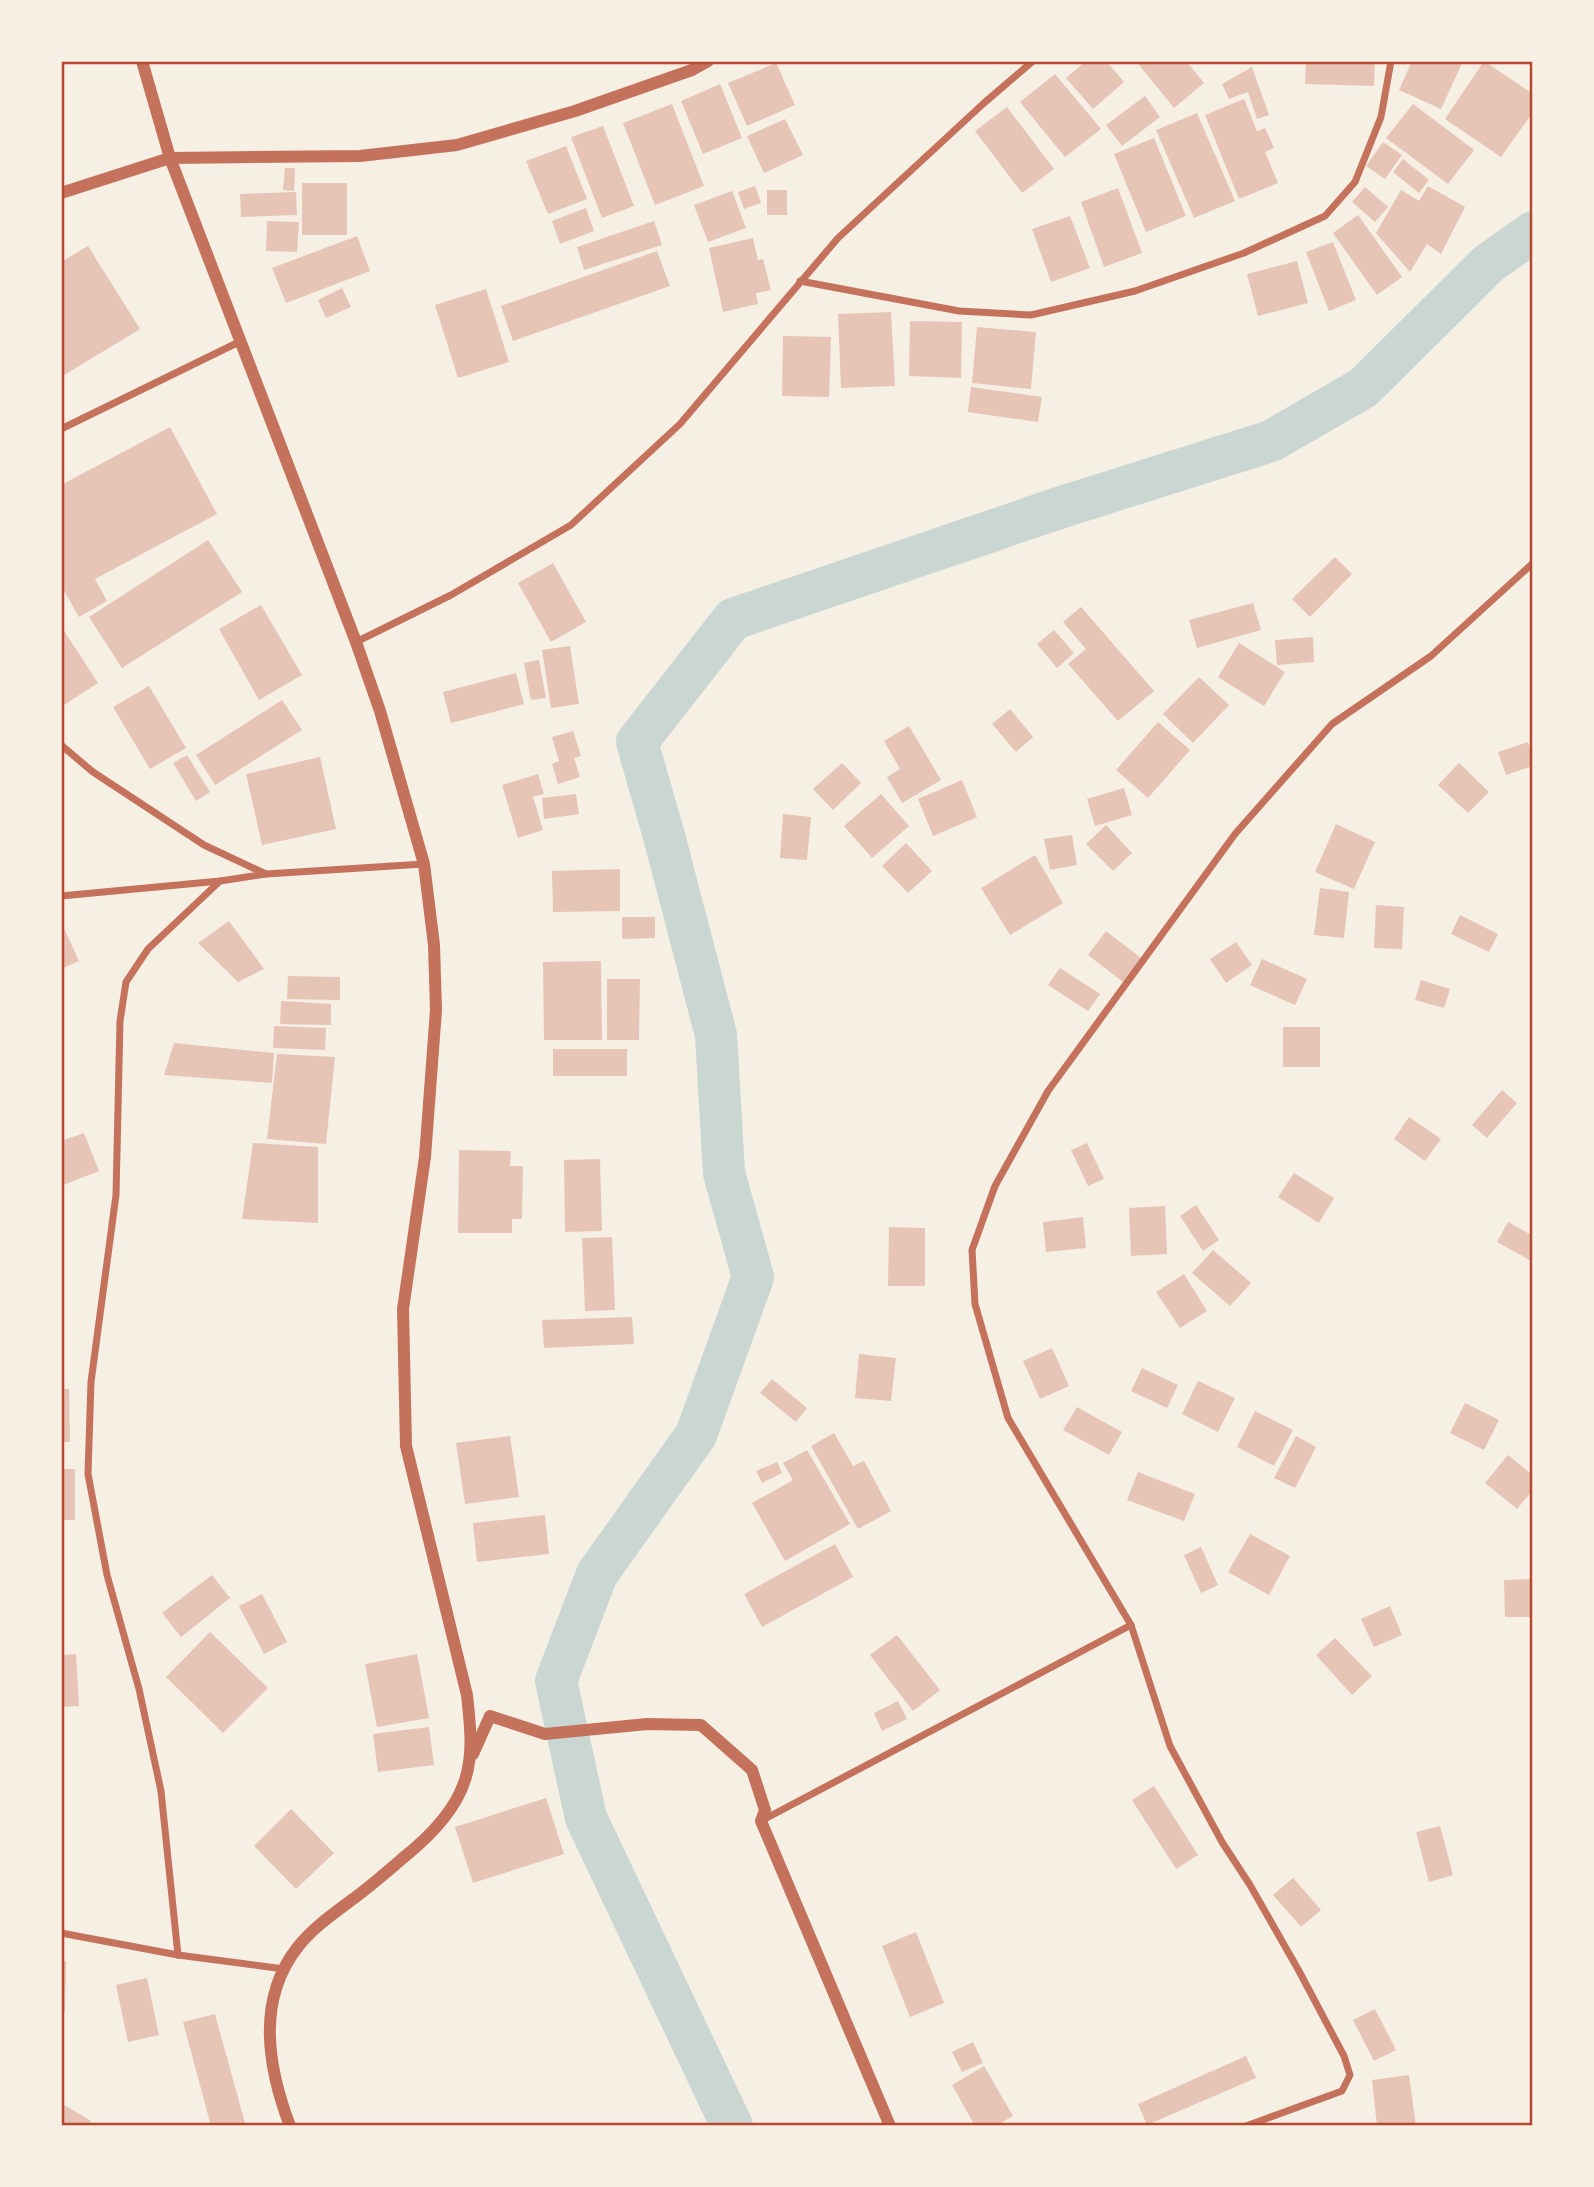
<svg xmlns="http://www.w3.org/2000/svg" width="1594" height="2187" viewBox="0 0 1594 2187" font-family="Cabin,sans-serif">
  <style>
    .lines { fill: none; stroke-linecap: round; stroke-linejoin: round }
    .river { stroke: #c9d6d2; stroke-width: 42 }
    .building { fill: #e6c5b7 }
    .minor { stroke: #c5725c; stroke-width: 7 }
    .tertiary { stroke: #c5725c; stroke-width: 12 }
    .neatline { fill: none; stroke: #b5482f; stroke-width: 2.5 }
  </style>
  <rect width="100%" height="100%" fill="#f6efe4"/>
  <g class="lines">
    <polyline class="river" points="732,2126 586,1818 556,1681 597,1574 696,1435 753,1277 724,1173 716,1035 664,836 637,742 733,619 1059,508 1271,441 1363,388 1488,264 1533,232"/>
  </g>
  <g class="building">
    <polygon points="1086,61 1106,61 1124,82 1093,109 1066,78"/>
    <polygon points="1136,61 1186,61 1204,83 1174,108"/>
    <polygon points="1306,61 1375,61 1374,86 1305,84"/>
    <polygon points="1412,61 1463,61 1441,109 1399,90"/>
    <polygon points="1484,61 1533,94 1533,112 1501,157 1445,119"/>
    <polygon points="776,63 795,105 747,126 728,83"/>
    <polygon points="1252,67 1269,115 1257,119 1248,92 1229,99 1222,84"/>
    <polygon points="1055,74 1101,129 1065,157 1020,102"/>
    <polygon points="720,84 742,138 703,154 681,101"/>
    <polygon points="1145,96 1160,117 1122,146 1106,125"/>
    <polygon points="1244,99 1257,131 1265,128 1274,148 1265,152 1278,183 1239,199 1205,115"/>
    <polygon points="672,104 704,186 655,205 623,123"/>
    <polygon points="1413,104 1474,150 1448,184 1386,138"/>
    <polygon points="1007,107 1054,169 1022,193 975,131"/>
    <polygon points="1197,113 1235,201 1194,218 1156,130"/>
    <polygon points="785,119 803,155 764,173 747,136"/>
    <polygon points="603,126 634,206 602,218 571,137"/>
    <polygon points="1154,138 1186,216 1146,232 1114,154"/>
    <polygon points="1383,142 1402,155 1385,179 1366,166"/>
    <polygon points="566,146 587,199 548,214 526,161"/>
    <polygon points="1403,159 1429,180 1419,193 1393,172"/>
    <polygon points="285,168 295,168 294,191 283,190"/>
    <rect x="302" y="183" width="45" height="52"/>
    <polygon points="755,186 761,203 744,209 738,192"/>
    <polygon points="1428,186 1465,207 1441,254 1427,244 1410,272 1376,233 1401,190 1419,201"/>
    <polygon points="1365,187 1388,207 1375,222 1352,202"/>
    <polygon points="1118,188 1142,253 1104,267 1081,202"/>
    <rect x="767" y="190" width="20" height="25"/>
    <polygon points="732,191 746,228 708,242 694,205"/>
    <polygon points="296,192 297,215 241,217 240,194"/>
    <polygon points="586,208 594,231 560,244 552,221"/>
    <polygon points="1358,215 1402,277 1377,295 1333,233"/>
    <polygon points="1070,216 1090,268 1051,282 1032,229"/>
    <polygon points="267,221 299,222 297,252 266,251"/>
    <polygon points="654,221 662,245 584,270 577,247"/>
    <polygon points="357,236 370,271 286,303 272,268"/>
    <polygon points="753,238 758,260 763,259 771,290 756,293 758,304 723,312 709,248"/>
    <polygon points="1333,242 1356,300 1329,311 1306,252"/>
    <polygon points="88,246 140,329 61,377 61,262"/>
    <polygon points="657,251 670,286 513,341 501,306"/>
    <polygon points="1297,261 1308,303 1258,316 1247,274"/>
    <polygon points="342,288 351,307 326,318 318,300"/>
    <polygon points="486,289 509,362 458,378 435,305"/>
    <polygon points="891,312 895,386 841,388 838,314"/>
    <polygon points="910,321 962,322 961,378 909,376"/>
    <polygon points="977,327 1036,332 1031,389 972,383"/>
    <polygon points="783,336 831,337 829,397 782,396"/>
    <polygon points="971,387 1042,397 1038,422 968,412"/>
    <polygon points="170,427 217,514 95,579 107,601 79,617 61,585 61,485"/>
    <polygon points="208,540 242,592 122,668 89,617"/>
    <polygon points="1335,557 1352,574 1310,617 1292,599"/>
    <polygon points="553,563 586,622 551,642 518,583"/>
    <polygon points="1253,603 1261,630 1197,648 1189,620"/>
    <polygon points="261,605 302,675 259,700 219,629"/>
    <polygon points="1081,607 1154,691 1118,721 1068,664 1086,649 1063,622"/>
    <polygon points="61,626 98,683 61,707"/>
    <polygon points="1054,630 1074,653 1057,668 1037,644"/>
    <polygon points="1313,637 1314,662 1277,665 1275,640"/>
    <polygon points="1239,643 1285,672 1264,706 1218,677"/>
    <polygon points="570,646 579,704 551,708 542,650"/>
    <polygon points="539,660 546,698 531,700 524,663"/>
    <polygon points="516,673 524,704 451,723 443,692"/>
    <polygon points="1199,677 1229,705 1193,743 1163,714"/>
    <polygon points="149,686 186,748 150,769 113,707"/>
    <polygon points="282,700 302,730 215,785 196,755"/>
    <polygon points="1010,709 1033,737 1016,752 992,724"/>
    <polygon points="1158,722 1190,750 1148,798 1116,770"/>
    <polygon points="909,726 941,780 902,803 887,777 900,769 884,741"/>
    <polygon points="573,731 581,756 574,758 580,777 558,784 552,764 559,761 552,737"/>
    <polygon points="1528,742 1533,757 1533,766 1506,775 1498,752"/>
    <polygon points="187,755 210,792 196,801 173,763"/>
    <polygon points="320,757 336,829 262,845 246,774"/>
    <polygon points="842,763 861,783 833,810 813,789"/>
    <polygon points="1459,763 1489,792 1468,813 1438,785"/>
    <polygon points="538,774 544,794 533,797 543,830 518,838 502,785"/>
    <polygon points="962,780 977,817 933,836 918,799"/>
    <polygon points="1124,788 1132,815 1095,826 1087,799"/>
    <polygon points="576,794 579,814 544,819 542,798"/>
    <polygon points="881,794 909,826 872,858 844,826"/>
    <polygon points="783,814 811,817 807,860 780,858"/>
    <polygon points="1336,824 1375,842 1354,889 1315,872"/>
    <polygon points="1106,825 1132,853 1113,871 1086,844"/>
    <polygon points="1072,835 1077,865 1050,870 1044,839"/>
    <polygon points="906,843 932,871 908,893 882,866"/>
    <polygon points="1035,855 1063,903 1010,935 981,888"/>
    <polygon points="620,869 620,911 553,912 552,871"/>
    <polygon points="1320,888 1349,892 1344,938 1314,935"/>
    <polygon points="1376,905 1404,907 1402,949 1374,948"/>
    <polygon points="1460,915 1498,934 1489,952 1451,934"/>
    <polygon points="622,917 655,917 655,938 622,939"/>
    <polygon points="229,921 264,969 238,982 198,943"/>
    <polygon points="61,922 79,961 61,969"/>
    <polygon points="1106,931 1141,958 1123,982 1088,955"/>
    <polygon points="1236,942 1252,965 1226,983 1210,959"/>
    <polygon points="1262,959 1307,979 1295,1005 1250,985"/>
    <polygon points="601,961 602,1040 544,1040 543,962"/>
    <polygon points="1060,968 1100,994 1088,1011 1048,985"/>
    <polygon points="288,976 340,977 340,1000 287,999"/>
    <polygon points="607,979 640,979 639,1040 607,1040"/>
    <polygon points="1421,980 1450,989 1444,1008 1415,1000"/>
    <polygon points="281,1001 331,1004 331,1025 280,1024"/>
    <polygon points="274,1026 326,1028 325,1050 273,1048"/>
    <rect x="1283" y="1027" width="37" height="40"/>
    <polygon points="174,1043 274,1053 272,1083 164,1075"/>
    <rect x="553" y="1049" width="74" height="27"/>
    <polygon points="277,1054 335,1057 326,1144 267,1139"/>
    <polygon points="1502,1090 1517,1103 1487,1138 1472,1125"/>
    <polygon points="1409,1117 1441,1139 1425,1161 1394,1139"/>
    <polygon points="84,1133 99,1171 61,1186 61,1141"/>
    <polygon points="253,1143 318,1147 318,1223 242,1219"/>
    <polygon points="1087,1143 1104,1179 1088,1186 1071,1150"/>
    <polygon points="459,1150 511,1151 510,1166 523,1166 522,1219 512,1219 512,1233 458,1233"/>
    <polygon points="600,1159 602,1231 565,1232 564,1160"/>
    <polygon points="1294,1173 1334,1198 1319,1223 1278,1197"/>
    <polygon points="1196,1205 1219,1240 1203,1251 1180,1216"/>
    <polygon points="1165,1206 1167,1254 1131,1256 1129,1208"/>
    <polygon points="1083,1217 1086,1248 1046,1252 1043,1222"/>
    <polygon points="1508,1222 1533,1236 1533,1262 1497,1242"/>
    <polygon points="889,1227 925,1228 925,1286 888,1286"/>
    <polygon points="612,1237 615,1310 585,1311 582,1238"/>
    <polygon points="1213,1250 1251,1283 1230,1306 1192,1273"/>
    <polygon points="1184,1274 1207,1311 1180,1328 1156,1292"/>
    <polygon points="632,1317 634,1344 544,1348 542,1320"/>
    <polygon points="1052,1348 1069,1386 1040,1399 1023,1361"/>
    <polygon points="859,1354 896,1358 891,1401 855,1398"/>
    <polygon points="1142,1368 1178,1385 1167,1408 1131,1391"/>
    <polygon points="772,1379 807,1408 796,1422 760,1393"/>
    <polygon points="1198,1381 1235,1398 1218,1432 1182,1414"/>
    <polygon points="61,1389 69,1389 70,1442 61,1442"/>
    <polygon points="1465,1403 1499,1420 1484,1450 1450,1433"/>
    <polygon points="1077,1407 1122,1432 1109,1455 1063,1430"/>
    <polygon points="1255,1411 1293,1430 1274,1466 1237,1447"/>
    <polygon points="834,1433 853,1466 864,1461 891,1511 858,1529 811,1446"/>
    <polygon points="510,1436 519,1497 465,1504 456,1443"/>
    <polygon points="1296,1436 1316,1447 1295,1488 1274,1478"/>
    <polygon points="807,1450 850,1524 785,1561 752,1503 793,1480 783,1463"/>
    <polygon points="1508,1455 1533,1475 1533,1490 1517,1509 1485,1483"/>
    <polygon points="777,1462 782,1473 762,1483 756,1471"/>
    <rect x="61" y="1469" width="14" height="51"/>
    <polygon points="1138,1472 1195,1494 1184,1521 1127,1500"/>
    <polygon points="545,1515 549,1554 477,1562 473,1523"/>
    <polygon points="1250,1534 1290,1556 1269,1595 1228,1572"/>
    <polygon points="835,1544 853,1577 762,1627 744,1594"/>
    <polygon points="1201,1547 1218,1585 1201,1593 1184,1555"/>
    <polygon points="212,1575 230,1598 181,1637 162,1613"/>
    <polygon points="1533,1579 1533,1617 1505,1617 1504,1580"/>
    <polygon points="262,1594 287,1642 264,1654 239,1606"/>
    <polygon points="1390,1606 1402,1635 1374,1647 1361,1619"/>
    <polygon points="210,1632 268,1688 223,1733 166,1677"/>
    <polygon points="897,1635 940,1690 913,1711 870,1655"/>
    <polygon points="1335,1638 1372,1676 1352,1695 1316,1655"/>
    <polygon points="76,1654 79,1706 61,1707 61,1655"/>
    <polygon points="417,1654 429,1718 377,1727 365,1664"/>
    <polygon points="898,1701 907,1719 882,1731 874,1713"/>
    <polygon points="429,1727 434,1765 378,1772 373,1734"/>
    <polygon points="1154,1786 1198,1855 1176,1869 1132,1800"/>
    <polygon points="546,1798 564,1854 473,1883 455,1827"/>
    <polygon points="291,1809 334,1853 296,1889 254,1846"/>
    <polygon points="1440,1826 1453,1875 1429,1882 1416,1832"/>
    <polygon points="1293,1878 1321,1910 1301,1927 1273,1895"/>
    <polygon points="916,1932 944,2003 910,2017 882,1946"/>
    <polygon points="61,1961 66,1961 65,2011 61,2011"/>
    <polygon points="147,1978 159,2035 128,2042 116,1985"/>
    <polygon points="1375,2009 1396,2050 1374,2061 1353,2020"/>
    <polygon points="215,2014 245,2123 237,2126 211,2126 183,2022"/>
    <polygon points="973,2042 983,2063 962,2072 952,2052"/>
    <polygon points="1246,2056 1256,2078 1147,2125 1138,2104"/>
    <polygon points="984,2066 1013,2116 995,2126 975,2126 952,2085"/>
    <polygon points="1409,2075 1416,2126 1377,2126 1372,2080"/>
    <polygon points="61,2103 91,2121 88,2126 61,2126"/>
  </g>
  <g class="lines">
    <g class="minor">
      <polyline points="800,281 959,311 1031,315 1135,291 1244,253 1325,216 1355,182 1381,117 1391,61"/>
      <polyline points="61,429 241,341"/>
      <polyline points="356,642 451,595 571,525 680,424 838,238 984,103 1033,61"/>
      <polyline points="61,745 93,772 204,845 266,874 424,864"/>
      <polyline points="61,896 220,881 266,874"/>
      <polyline points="1131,1625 1170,1746 1222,1842 1250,1885 1299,1971 1344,2056 1350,2075 1342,2091 1246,2126"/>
      <polyline points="761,1821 1131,1625 1008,1418 975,1304 972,1250 995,1186 1048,1091 1235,834 1332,724 1431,656 1533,563"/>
      <polyline points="61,1933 178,1955 284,1969"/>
      <polyline points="178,1955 161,1791 139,1689 107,1575 88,1474 91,1382 116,1195 120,1021 126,982 148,949 220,881"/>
    </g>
    <g class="tertiary">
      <path d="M142,61l28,97 186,484 24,69 44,153 10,81 2,65 -11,147 -22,152 3,137 61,249c3,29 7,57 -2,85 -10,32 -37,58 -62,78 -15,13 -30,26 -46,38 -21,16 -44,31 -60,52 -41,53 -29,120 -7,178"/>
      <polyline points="61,193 170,158 360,156 457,145 575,111 692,70 708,61"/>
      <polyline points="473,1754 490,1716 545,1734 647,1724 701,1725 752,1770 765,1810 761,1821 890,2126"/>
    </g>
  </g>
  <rect width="1594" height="2187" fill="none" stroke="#f6efe4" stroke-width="126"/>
  <rect x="63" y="63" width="1468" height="2061" class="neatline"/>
</svg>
